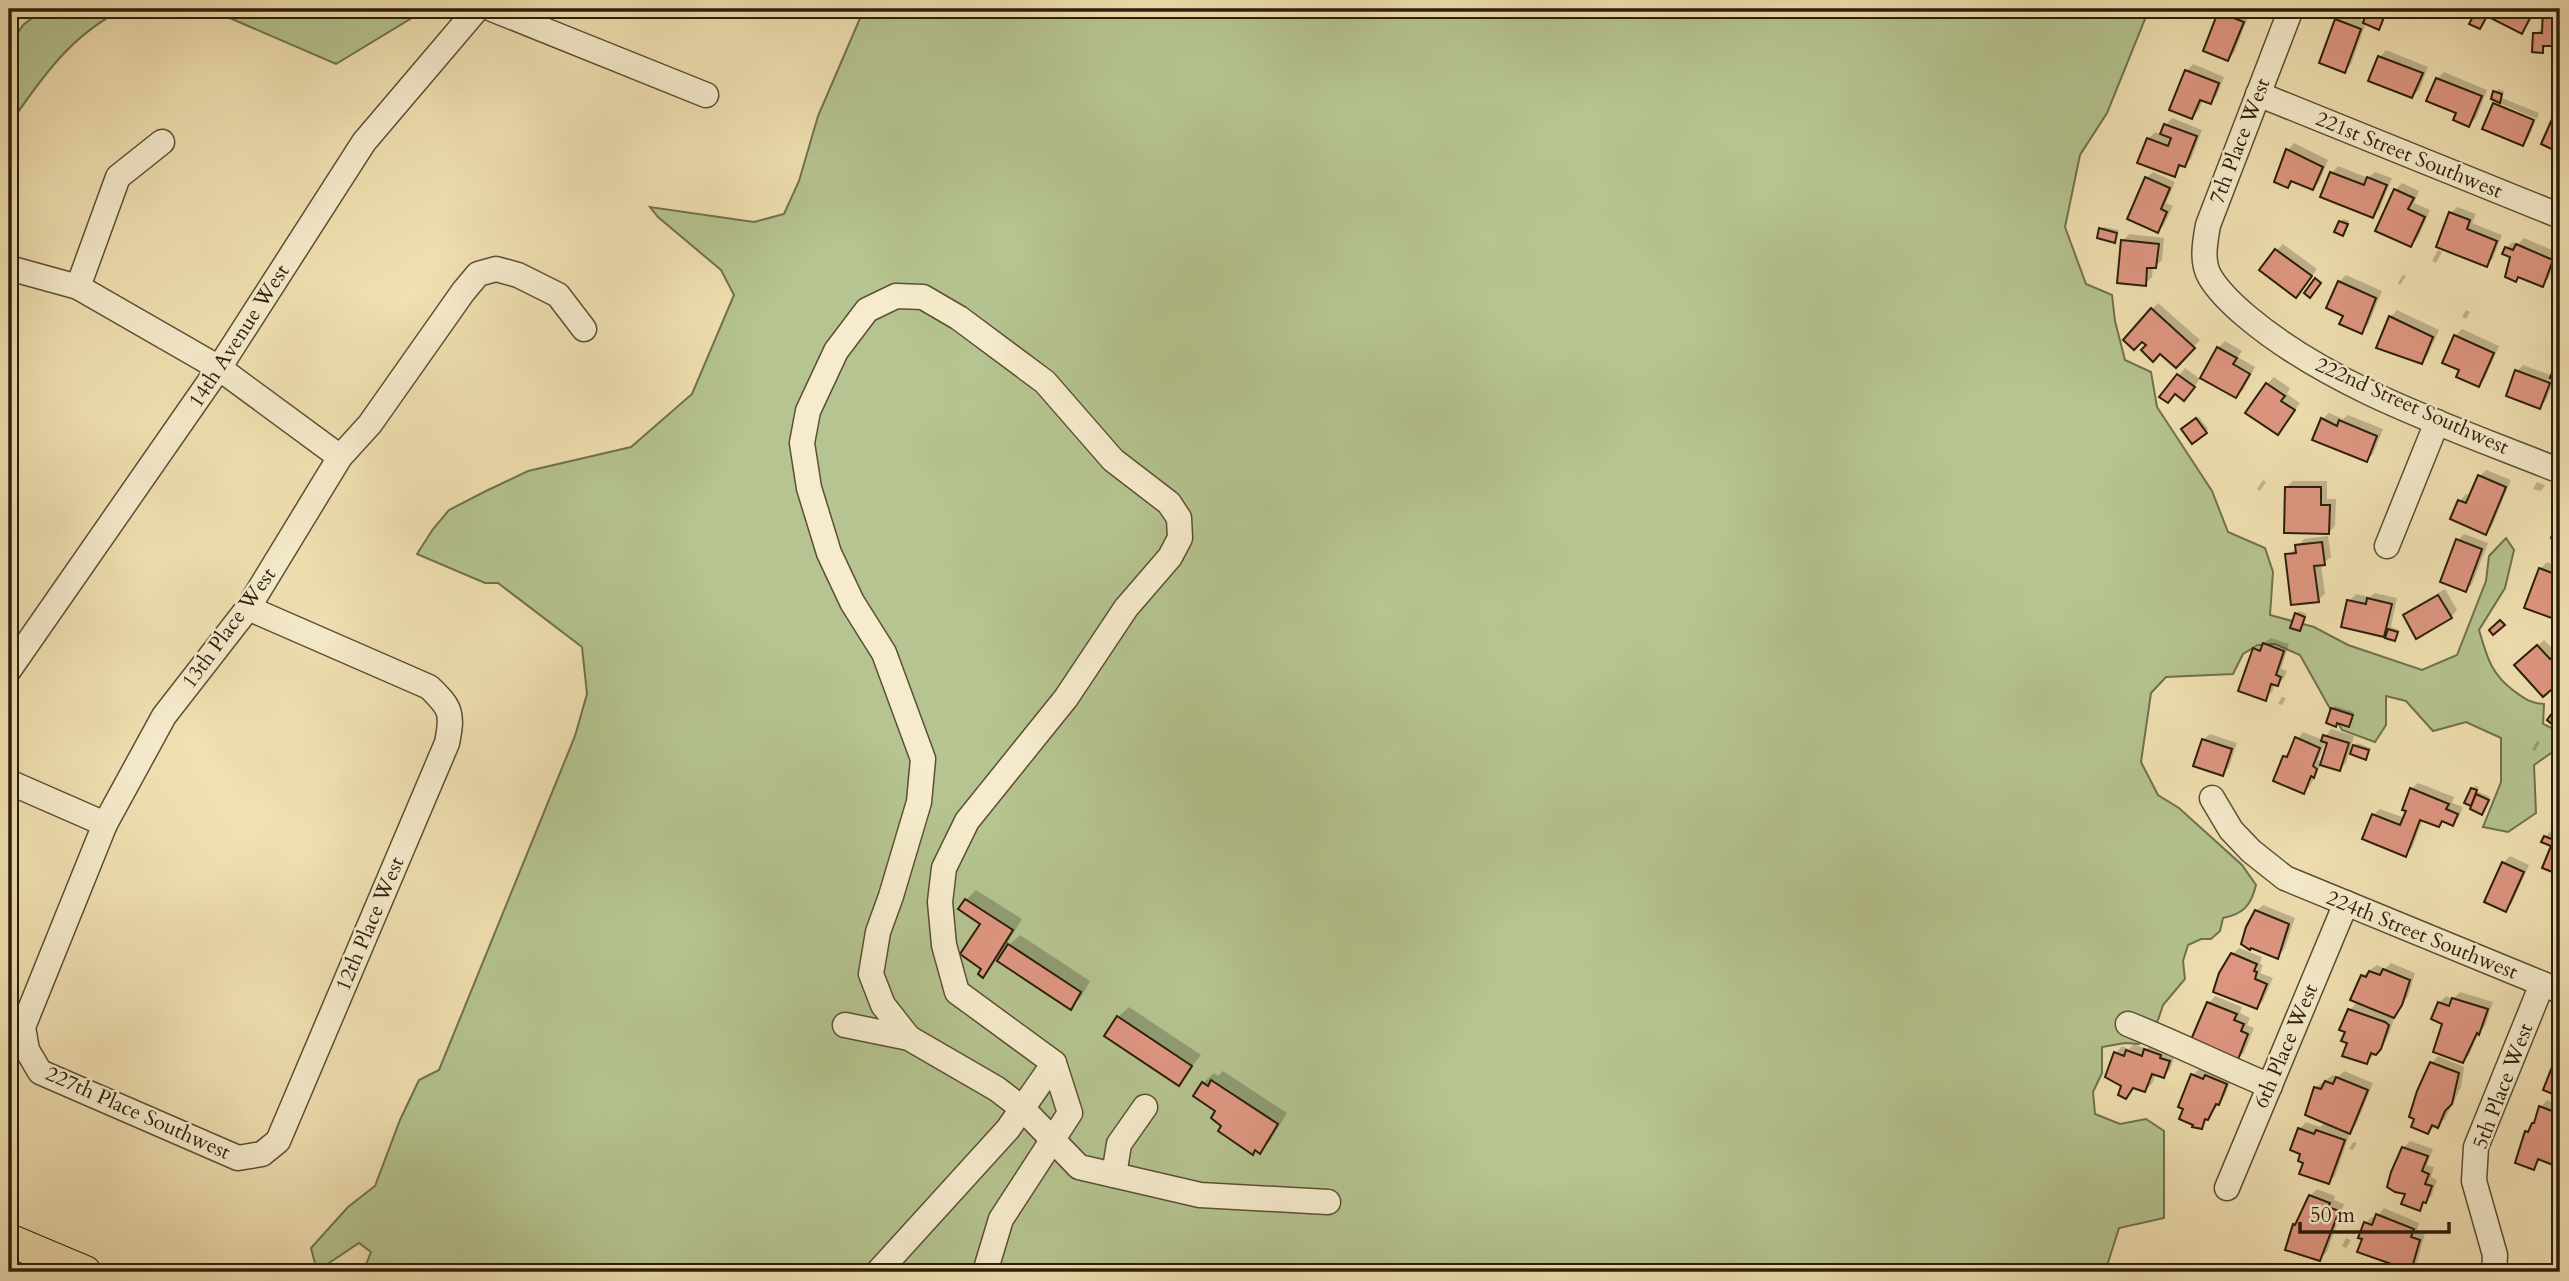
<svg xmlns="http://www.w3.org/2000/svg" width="2569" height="1281" viewBox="0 0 2569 1281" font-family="Cardo,serif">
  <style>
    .green { fill: #b5c490; stroke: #70714d; stroke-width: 2 }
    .shadow { fill: #0003; fill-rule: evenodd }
    .building { fill: #df9782; stroke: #2b1e0a; stroke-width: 2 }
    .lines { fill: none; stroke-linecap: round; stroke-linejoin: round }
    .minor-casing { stroke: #5c4f34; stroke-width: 27 }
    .major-casing { stroke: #2b1e0a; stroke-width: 34 }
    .minor { stroke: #f6eccd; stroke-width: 24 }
    .major { stroke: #f1e1b2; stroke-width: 32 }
    .labels { text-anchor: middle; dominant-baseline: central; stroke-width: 5; stroke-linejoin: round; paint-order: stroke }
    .street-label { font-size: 21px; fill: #2b1e0a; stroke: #f6eccd }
  </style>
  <rect width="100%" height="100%" fill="#f1e1b2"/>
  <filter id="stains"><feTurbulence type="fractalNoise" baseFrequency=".00286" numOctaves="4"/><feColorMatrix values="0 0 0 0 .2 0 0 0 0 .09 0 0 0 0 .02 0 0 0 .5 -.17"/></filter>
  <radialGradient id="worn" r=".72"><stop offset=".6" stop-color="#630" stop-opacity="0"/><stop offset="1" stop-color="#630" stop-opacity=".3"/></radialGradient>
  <g class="green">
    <path d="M44,9h80c-52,24 -84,71 -115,116v-78l14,-22z"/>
    <polygon points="209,9 423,9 420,13 336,64"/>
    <path d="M864,9h1285l-42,104 -27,42 -15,72 21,57 26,11 3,26 10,39 26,12 6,35 55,84 16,41 37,16 8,24 -3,43 44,12 34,18 74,25 35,-15 29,-74 3,-25 17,-18 8,12 -9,38 -26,42c8,27 12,44 35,61 11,8 16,12 30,13l-1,20 17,8v20l-6,-1 -20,14 2,48 -28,19 -25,-5 18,-45v-44l-35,-16 -33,9 -27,-30 -20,-5v29l-11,17 -33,-12 -42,-75 -25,-11 -17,1 -15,9 -10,20 -67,3 -15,16 -10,69 17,33 21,13 63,57 14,20c-5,21 -13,29 -33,33l-3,13 -9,8h-10l-13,6 -5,16 2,18 -22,26 -5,15 -19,24 -14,-1 -23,4v26l-9,19 2,22 25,10 26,-5 18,12v87l-45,10 -14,44h-1742l8,-20 -12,-9 -42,28 -6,-23 37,-41 27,-21 25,-66 19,-40 20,-10 136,-334 12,-42 -5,-47 -84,-64h-13l-68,-29 16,-25 16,-19 37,-19 42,-20 103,-24 61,-53 42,-99 -13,-25 -63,-53 -8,-10 104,15 30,-8 15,-33 19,-65z"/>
  </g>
  <g class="shadow">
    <polygon points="2224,9 2233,9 2249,15 2234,53 2228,59 2220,13"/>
    <polygon points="2372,9 2386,14 2382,25 2379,28 2366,23 2351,64 2345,71 2337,20 2343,13 2365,21"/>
    <polygon points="2479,9 2536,9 2528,25 2521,31 2489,15 2480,27 2471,23"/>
    <polygon points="2545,9 2560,9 2560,45 2549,44 2542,51 2534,34 2544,27"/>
    <polygon points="2386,50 2428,67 2419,90 2412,96 2370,80 2380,57"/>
    <polygon points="2193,64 2224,77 2217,95 2210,102 2203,99 2199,110 2192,117 2187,71"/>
    <polygon points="2444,72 2487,90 2476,118 2469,125 2437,79"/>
    <polygon points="2498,89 2504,91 2502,98 2539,113 2537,119 2496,102 2498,100 2493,98"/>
    <polygon points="2495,103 2495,106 2535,122 2529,137 2523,144 2484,128"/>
    <polygon points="2560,112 2560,151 2543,144 2554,118"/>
    <polygon points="2172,118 2202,130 2191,159 2185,165 2183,164 2174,175 2148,139 2155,132 2162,135 2166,125"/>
    <polygon points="2294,143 2328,160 2319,182 2313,188 2293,180 2288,186 2276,181 2288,150"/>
    <polygon points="2338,166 2368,178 2375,172 2392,178 2379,210 2372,216 2332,173"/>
    <polygon points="2153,172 2175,182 2166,203 2173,206 2164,225 2158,231 2146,178"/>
    <polygon points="2402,183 2419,191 2414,203 2430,210 2418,238 2411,245 2395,190"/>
    <polygon points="2457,207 2476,214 2472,223 2502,235 2493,258 2487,265 2451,213"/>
    <polygon points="2343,219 2349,221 2343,234 2340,222"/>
    <polygon points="2104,227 2119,230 2115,241 2101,229"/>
    <polygon points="2129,234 2164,238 2162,260 2155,267 2153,266 2152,277 2145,284 2123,241"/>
    <polygon points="2524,238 2559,253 2549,278 2542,285 2520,276 2516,280 2512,256 2506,248 2513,242 2518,244"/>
    <polygon points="2283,244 2317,269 2302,289 2277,250"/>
    <polygon points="2438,250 2442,252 2436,263 2432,261"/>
    <polygon points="2346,275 2382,291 2368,325 2361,332 2345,315 2339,282"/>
    <polygon points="2403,275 2406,276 2400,285 2398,283"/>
    <polygon points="2158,303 2200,340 2176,366 2161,352 2148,345 2152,309"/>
    <polygon points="2397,310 2439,330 2428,355 2422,362 2391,317"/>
    <polygon points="2466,310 2470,312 2466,319 2462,317"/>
    <polygon points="2462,329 2499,346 2485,378 2478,385 2461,369 2455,336"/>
    <polygon points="2225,341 2242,351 2238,357 2255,367 2243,390 2236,396 2218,348"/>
    <polygon points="2559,363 2560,378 2555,378 2546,400 2540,407 2517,371 2523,365 2553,376"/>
    <polygon points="2185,368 2200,379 2190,392 2162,397"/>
    <polygon points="2274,377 2290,388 2287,394 2300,403 2278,433 2267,384"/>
    <polygon points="2329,413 2343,419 2348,415 2383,429 2373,454 2366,460 2322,419"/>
    <polygon points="2199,417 2208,429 2206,432 2186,426"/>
    <polygon points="2486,470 2511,480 2492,526 2486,533 2460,501 2466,494 2471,496 2480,476"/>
    <polygon points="2263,480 2266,482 2260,491 2257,489"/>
    <polygon points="2293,481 2327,481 2327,499 2336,499 2335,526 2329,532 2287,487"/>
    <polygon points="2537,482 2545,485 2541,491 2533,489"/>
    <polygon points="2464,534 2488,543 2472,584 2466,590 2458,540"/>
    <polygon points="2328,536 2331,557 2321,564 2325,594 2318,600 2287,555 2297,548 2304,539"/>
    <polygon points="2547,562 2560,567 2560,619 2540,569"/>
    <polygon points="2445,589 2457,610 2451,617 2405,615 2411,609"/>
    <polygon points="2375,593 2397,598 2391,627 2399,630 2395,639 2388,636 2390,629 2384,635 2349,601 2356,594 2370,597"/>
    <polygon points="2299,611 2307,614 2300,629 2297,614"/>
    <polygon points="2271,638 2289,644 2281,669 2287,671 2284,678 2278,684 2275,683 2272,692 2265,699 2254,649"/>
    <polygon points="2544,640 2558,654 2560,652 2560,679 2543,695 2516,666"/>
    <polygon points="2282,697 2286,698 2282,705 2278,704"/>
    <polygon points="2335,706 2354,712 2348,725 2339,722 2336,725 2332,709"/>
    <path d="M2331,729l23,7 -4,14 7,-7 14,5 -3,7 -2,3 -17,-6 -3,11 -6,6 -18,-6 -12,23 -7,6 -18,-35 18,-25 20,8zM2326,741l4,1 -7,20 -5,-2z"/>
    <polygon points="2210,734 2237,743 2229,767 2223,774 2203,740"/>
    <polygon points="2537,741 2540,742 2535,751 2532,750"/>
    <polygon points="2418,783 2454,797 2452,803 2463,807 2459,817 2453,824 2444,820 2438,825 2423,819 2412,848 2405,855 2373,815 2380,809 2405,818 2411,789"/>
    <polygon points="2475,786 2479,787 2477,791 2490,797 2482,813 2474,805 2467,802"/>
    <polygon points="2560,829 2560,874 2545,867 2553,845 2545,837 2552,830 2559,833"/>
    <polygon points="2510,856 2529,865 2512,903 2505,910 2503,863"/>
    <polygon points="976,890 1022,919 1003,950 1020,935 1090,981 1081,997 1070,1008 997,959 983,975 982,924 966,900"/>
    <polygon points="2263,905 2295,918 2284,950 2277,957 2256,911"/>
    <polygon points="2239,948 2262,957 2260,964 2263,965 2260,973 2273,978 2263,1001 2257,1007 2232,955"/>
    <polygon points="2391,963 2415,973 2408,996 2392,1018 2394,1019 2389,1034 2383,1046 2367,1062 2349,1042 2350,1010 2358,1001 2362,976 2377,965 2385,969"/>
    <polygon points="2460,992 2493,1002 2485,1026 2479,1032 2469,1055 2462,1061 2444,1022 2439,1003 2446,996 2453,999"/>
    <polygon points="2215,996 2242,1007 2240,1013 2250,1018 2247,1025 2254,1028 2244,1053 2237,1059 2209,1003"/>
    <polygon points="1129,1007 1201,1055 1179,1083 1118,1017"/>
    <polygon points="2152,1043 2175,1055 2170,1070 2163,1076 2156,1073 2152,1084 2145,1090 2134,1086 2126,1097 2116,1053 2122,1046 2129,1049 2134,1044 2147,1049"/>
    <polygon points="2438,1056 2464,1067 2461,1087 2445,1119 2428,1132 2432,1063"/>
    <polygon points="2199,1069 2209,1073 2213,1069 2232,1077 2225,1096 2201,1127 2193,1075"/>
    <polygon points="1223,1071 1287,1113 1270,1141 1260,1151 1224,1125 1203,1083 1214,1073 1218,1076"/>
    <polygon points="2344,1071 2373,1083 2356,1125 2348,1133 2350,1133 2335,1176 2328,1182 2305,1162 2299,1129 2306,1122 2320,1127 2326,1122 2315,1088 2333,1075 2338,1077"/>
    <polygon points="2547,1100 2560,1105 2560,1163 2558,1165 2541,1159 2534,1168 2527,1132 2537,1120 2541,1107"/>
    <polygon points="2410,1141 2433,1149 2427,1165 2434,1167 2431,1177 2437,1180 2432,1195 2419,1209 2407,1193 2403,1148"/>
    <polygon points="2353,1142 2357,1143 2353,1150 2349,1149"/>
    <polygon points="2317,1189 2335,1196 2334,1200 2344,1204 2327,1252 2320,1259 2310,1196"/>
    <polygon points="2384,1208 2419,1223 2417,1230 2425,1233 2417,1262 2411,1269 2364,1238 2365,1223 2372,1217 2376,1218"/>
    <polygon points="2346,1238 2351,1240 2346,1248 2342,1246"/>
  </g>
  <g class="building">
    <polygon points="2477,9 2526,9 2533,12 2522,34 2487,16 2480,29 2469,24"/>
    <polygon points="2543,9 2560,9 2560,46 2543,46 2543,53 2532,52 2533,33 2542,33"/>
    <polygon points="2367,11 2384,17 2379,30 2363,23"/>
    <polygon points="2218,12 2244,22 2228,61 2203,51"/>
    <polygon points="2335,19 2361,29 2345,73 2319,63"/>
    <polygon points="2378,56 2423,73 2412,98 2368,81"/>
    <polygon points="2185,70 2219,83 2211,104 2200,100 2192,119 2169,110"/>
    <polygon points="2436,78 2482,96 2469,127 2453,120 2456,113 2426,101"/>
    <polygon points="2493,91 2502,94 2500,103 2491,99"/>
    <polygon points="2493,103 2534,120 2523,146 2482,129"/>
    <polygon points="2553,117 2560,121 2560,153 2541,144"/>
    <polygon points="2164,124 2197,136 2185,167 2179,165 2175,177 2137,163 2147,138 2168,146 2171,138 2160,134"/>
    <polygon points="2286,149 2323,167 2313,190 2291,181 2288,188 2274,182"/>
    <polygon points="2330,172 2364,185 2367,177 2387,185 2373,218 2320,197"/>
    <polygon points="2145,177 2170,188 2161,209 2167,212 2158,233 2127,219"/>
    <polygon points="2394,189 2414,198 2408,209 2425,217 2411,247 2375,231"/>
    <polygon points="2449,212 2470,220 2467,229 2497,241 2487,267 2436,247"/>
    <polygon points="2339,221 2348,224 2343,236 2334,232"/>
    <polygon points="2099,228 2117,233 2115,243 2097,238"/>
    <polygon points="2121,240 2159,244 2156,268 2147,268 2146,286 2117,283"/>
    <polygon points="2516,244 2553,260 2543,287 2518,277 2516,282 2505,277 2510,257 2502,254 2505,247 2513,250"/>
    <polygon points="2275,249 2312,276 2296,298 2259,270"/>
    <polygon points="2560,272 2560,297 2552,294"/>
    <polygon points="2315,278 2321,283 2310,298 2304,293"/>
    <polygon points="2338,281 2376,298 2362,334 2339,324 2343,316 2326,308"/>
    <polygon points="2151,308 2195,348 2176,368 2160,354 2153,362 2141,350 2146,345 2142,342 2134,350 2123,340"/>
    <polygon points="2389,316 2433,337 2422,364 2376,348"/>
    <polygon points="2454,335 2494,353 2479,387 2456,377 2459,370 2442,363"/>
    <polygon points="2217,347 2237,358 2233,364 2250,374 2236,398 2200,378"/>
    <polygon points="2555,365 2560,366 2559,381 2550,378"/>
    <polygon points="2515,370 2550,383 2540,409 2506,396"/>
    <polygon points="2177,374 2195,387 2184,401 2175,394 2168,403 2159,397"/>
    <polygon points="2266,383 2285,396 2281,401 2295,410 2278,435 2245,413"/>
    <polygon points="2196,418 2207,433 2192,444 2181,429"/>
    <polygon points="2321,418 2337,426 2339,420 2377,436 2367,462 2312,440"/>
    <polygon points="2478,475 2506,487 2486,535 2450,519 2458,500 2466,503"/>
    <polygon points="2285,487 2321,487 2321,505 2330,505 2329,534 2284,533"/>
    <polygon points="2560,515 2560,542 2551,538"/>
    <polygon points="2456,539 2482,549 2466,592 2440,582"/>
    <polygon points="2322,542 2325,565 2314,566 2319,602 2291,605 2285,554 2296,553 2295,545"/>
    <polygon points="2539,568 2560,576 2560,621 2524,608"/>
    <polygon points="2438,595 2452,618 2416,639 2403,615"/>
    <polygon points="2367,598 2392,604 2384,637 2341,627 2347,600 2366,604"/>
    <polygon points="2295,613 2305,617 2300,631 2290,628"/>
    <polygon points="2500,620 2505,625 2493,635 2489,630"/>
    <polygon points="2388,629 2398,632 2395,641 2385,638"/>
    <polygon points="2263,643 2284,651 2276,675 2281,677 2278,686 2271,684 2266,701 2238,691 2253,648 2260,651"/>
    <polygon points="2537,645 2550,659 2553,657 2560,665 2560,682 2543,697 2514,665"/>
    <polygon points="2558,705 2560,707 2560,731 2547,720"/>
    <polygon points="2331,708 2353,715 2349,727 2337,723 2336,727 2326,723"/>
    <polygon points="2323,735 2349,743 2340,771 2320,765 2327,743 2321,741"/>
    <polygon points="2295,737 2320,748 2313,766 2317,769 2314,778 2311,776 2304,794 2273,781 2283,756 2287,757"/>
    <polygon points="2202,739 2232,749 2223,776 2193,766"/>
    <polygon points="2353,745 2369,750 2366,760 2350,754"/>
    <polygon points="2410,788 2449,804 2446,809 2458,814 2453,826 2442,821 2439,827 2420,820 2406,857 2362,839 2372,814 2400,825 2406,811 2402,810"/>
    <polygon points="2471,788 2477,790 2471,806 2464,803"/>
    <polygon points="2476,794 2489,800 2482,815 2470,809"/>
    <polygon points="2560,824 2560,875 2542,868 2551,846 2541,842 2544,836 2554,840"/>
    <polygon points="2502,862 2524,872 2506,912 2484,902"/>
    <polygon points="965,899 1013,930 983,978 978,974 981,969 960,954 980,924 958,909"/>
    <polygon points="2255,910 2289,924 2278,959 2251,948 2250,950 2241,944 2246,927"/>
    <polygon points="1008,944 1081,992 1071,1010 997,961"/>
    <polygon points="2231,953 2257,964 2254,971 2257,972 2255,979 2267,984 2257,1009 2213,992 2219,973"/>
    <polygon points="2383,969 2410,980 2402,1005 2394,1018 2350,1000 2361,975 2366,977 2369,971 2380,975"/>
    <polygon points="2452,998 2488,1009 2479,1035 2477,1033 2463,1063 2433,1052 2442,1024 2431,1019 2438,1002 2449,1006"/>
    <polygon points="2207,1002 2237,1014 2234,1020 2244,1024 2241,1031 2248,1034 2237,1062 2190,1042"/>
    <polygon points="2348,1009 2385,1022 2389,1025 2381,1049 2376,1055 2371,1053 2367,1064 2342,1056 2347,1043 2341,1041 2345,1032 2339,1030"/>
    <polygon points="1117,1016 1192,1066 1179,1086 1104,1036"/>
    <polygon points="2144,1049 2161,1055 2160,1058 2170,1061 2164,1078 2152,1074 2145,1092 2133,1088 2126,1099 2118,1095 2121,1086 2105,1077 2114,1052 2124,1056 2126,1050 2142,1056"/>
    <polygon points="2430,1062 2459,1073 2452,1104 2445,1111 2438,1128 2432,1125 2428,1134 2411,1127 2414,1119 2409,1117 2417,1091"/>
    <polygon points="2554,1062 2560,1065 2560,1097 2543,1090"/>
    <polygon points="2191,1074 2203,1079 2205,1075 2227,1084 2219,1105 2216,1104 2208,1120 2205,1119 2202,1129 2192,1127 2193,1125 2179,1119 2183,1109 2178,1107"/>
    <polygon points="2336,1077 2368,1090 2350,1134 2305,1115 2314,1087 2321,1089 2325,1081 2333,1084"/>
    <polygon points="1211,1080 1278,1124 1260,1154 1255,1150 1253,1155 1218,1131 1221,1126 1211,1118 1215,1111 1193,1096 1202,1082 1208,1086"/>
    <polygon points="2539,1106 2560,1114 2560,1162 2558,1167 2538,1159 2534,1170 2515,1163 2525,1131 2528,1132 2532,1123 2534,1123"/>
    <polygon points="2298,1128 2314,1134 2316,1130 2345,1140 2329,1184 2299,1174 2303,1163 2298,1161 2300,1154 2290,1150"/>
    <polygon points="2402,1147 2428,1156 2422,1171 2429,1174 2425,1184 2432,1186 2426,1203 2423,1202 2420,1211 2401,1204 2405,1194 2395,1192 2387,1187 2391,1172"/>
    <polygon points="2309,1195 2330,1203 2328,1207 2339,1211 2320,1261 2285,1250 2293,1224 2295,1225"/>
    <polygon points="2560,1199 2560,1225 2552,1222"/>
    <polygon points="2376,1214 2414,1229 2411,1237 2420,1240 2411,1271 2357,1252 2362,1239 2358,1238 2364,1222 2372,1225"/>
    <polygon points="2556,1253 2560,1254 2560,1272 2549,1272"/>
  </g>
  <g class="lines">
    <g class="minor-casing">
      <g id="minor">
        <polyline points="492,9 706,95"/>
        <path d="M2291,9l-83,216c-3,17 -7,37 2,52 9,15 23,28 36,39 86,73 210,113 314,155"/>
        <polyline points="2258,94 2560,216"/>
        <polyline points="9,268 78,287 219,368 340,457"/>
        <polyline points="78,287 118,177 162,142"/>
        <polyline points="2387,546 2437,422"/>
        <path d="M248,608l181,79c22,21 24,26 18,56l-169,398 -16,13 -24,4 -198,-86 -13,-22 -4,-23 82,-203 59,-108 84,-108 92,-151 30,-33 93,-132 15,-18 18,-5 22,6 40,20 26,34"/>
        <polyline points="9,670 219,368 364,142 477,9"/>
        <polyline points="9,782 105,824"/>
        <polyline points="2212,798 2231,830 2251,851 2285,878 2560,991"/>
        <path d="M2128,1024c48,19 94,42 142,62"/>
        <polyline points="845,1025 909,1038 997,1089 1023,1109 1079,1167 1200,1195 1328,1202"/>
        <polyline points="909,1038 883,1005 871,974 878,932 891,896 919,802 923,759 884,653 852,602 829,553 809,488 802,443 808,411 836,351 867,310 896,296 923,297 959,318 1045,382 1113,460 1169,503 1179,518 1180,538 1170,557 1126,608 1066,698 967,821 944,868 940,902 944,945 957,992 1054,1063 1070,1113 1001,1219 985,1272"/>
        <polyline points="1114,1175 1119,1144 1145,1107"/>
        <polyline points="2227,1188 2346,903"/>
        <polyline points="878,1272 1008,1129 1054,1063"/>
        <polyline points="2494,1272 2495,1255 2474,1181 2476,1147 2542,984"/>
      </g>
    </g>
    <g class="major-casing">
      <polyline id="major" points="9,1240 85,1272"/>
    </g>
    <use href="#minor" class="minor"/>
    <use href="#major" class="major"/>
  </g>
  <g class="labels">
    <g class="street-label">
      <text transform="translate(2240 141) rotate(-69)">7th Place West</text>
      <text transform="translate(2409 155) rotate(22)">221st Street Southwest</text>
      <text transform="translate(239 336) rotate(-57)">14th Avenue West</text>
      <text transform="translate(2412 406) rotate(24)">222nd Street Southwest</text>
      <text transform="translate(229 628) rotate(-54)">13th Place West</text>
      <text transform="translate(370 924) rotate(-67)">12th Place West</text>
      <text transform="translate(2422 935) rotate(22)">224th Street Southwest</text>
      <text transform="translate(2286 1046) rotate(-67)">6th Place West</text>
      <text transform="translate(2503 1086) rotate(-69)">5th Place West</text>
      <text transform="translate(138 1113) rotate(24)">227th Place Southwest</text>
    </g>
  </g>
  <rect width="2569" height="1281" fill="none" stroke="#f1e1b2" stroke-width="35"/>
  <rect x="10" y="10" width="2548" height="1260" fill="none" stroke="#2b1e0a" stroke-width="3.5"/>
  <rect x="18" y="18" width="2534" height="1246" fill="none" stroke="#2b1e0a" stroke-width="2"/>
  <path d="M2300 1222v10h149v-10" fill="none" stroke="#2b1e0a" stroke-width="3.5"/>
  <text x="2310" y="1222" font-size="21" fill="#2b1e0a" stroke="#f6eccd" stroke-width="5" paint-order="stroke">50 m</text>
  <rect width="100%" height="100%" filter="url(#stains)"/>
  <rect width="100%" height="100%" fill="url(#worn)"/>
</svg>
